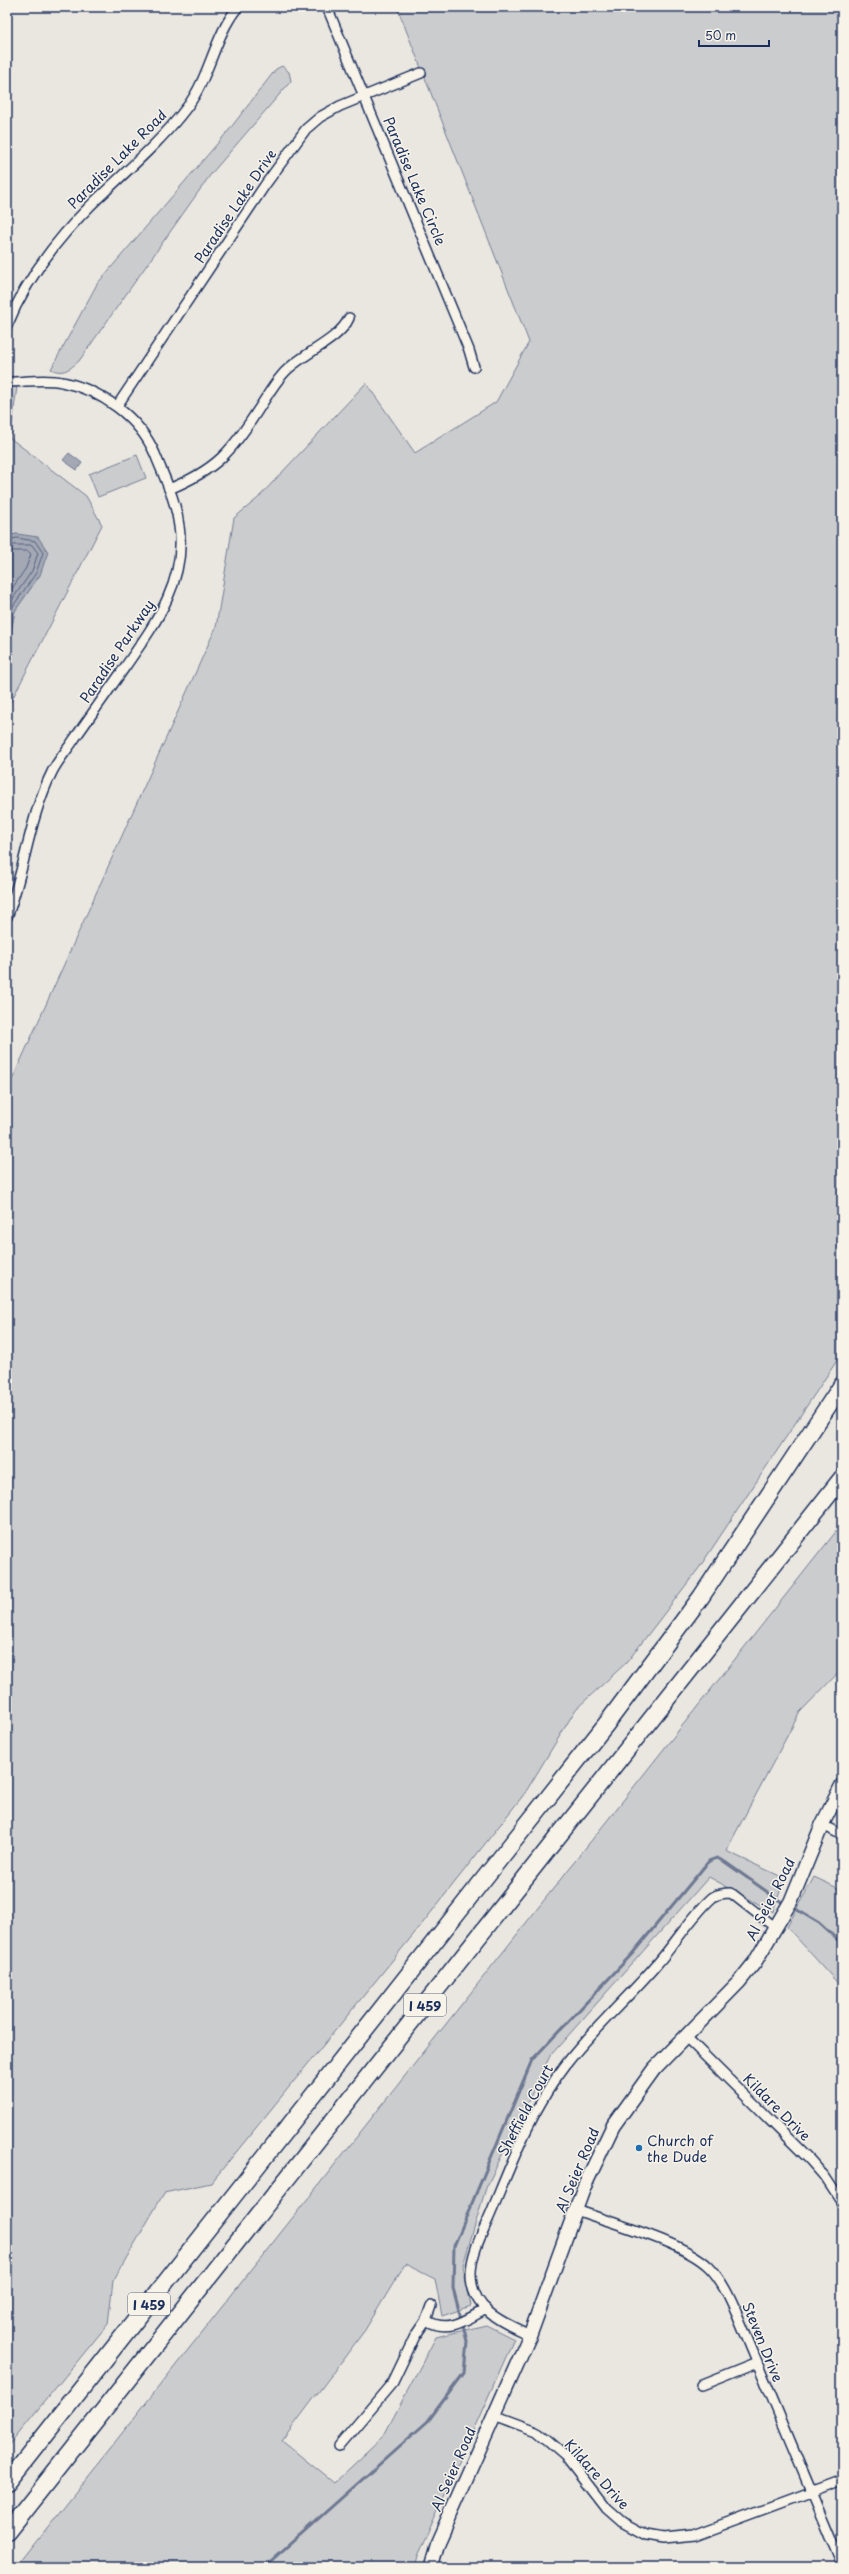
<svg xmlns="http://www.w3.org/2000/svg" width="849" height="2574" viewBox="0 0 849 2574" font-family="'Playpen Sans',sans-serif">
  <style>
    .green { fill: #cbcccd; stroke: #737e96 }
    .water { fill: #a3a8b4; stroke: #6d7892 }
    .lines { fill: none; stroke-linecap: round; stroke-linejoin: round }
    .shore { stroke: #515f80; stroke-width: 1 }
    .stream { stroke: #6d7892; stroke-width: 3 }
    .street-casing { stroke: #1b2f5e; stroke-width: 12 }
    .secondary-casing { stroke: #1b2f5e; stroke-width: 16 }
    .highway-casing { stroke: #1b2f5e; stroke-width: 19 }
    .street { stroke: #f7f3e8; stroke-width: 9 }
    .secondary { stroke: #f7f3e8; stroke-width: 13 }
    .highway { stroke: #f7f3e8; stroke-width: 16 }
    .poi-dot { fill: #1f6fb2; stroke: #f7f3e8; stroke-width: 1.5 }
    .labels { text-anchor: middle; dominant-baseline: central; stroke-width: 3; stroke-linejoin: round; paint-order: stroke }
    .shield { fill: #f7f3e8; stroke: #5d6a87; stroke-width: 1 }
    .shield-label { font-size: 13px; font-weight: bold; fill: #1b2f5e }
    .street-label { font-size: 14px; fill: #1b2f5e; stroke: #f7f3e8 }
    .poi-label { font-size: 14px; fill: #1b2f5e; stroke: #f7f3e8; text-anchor: start }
  </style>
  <rect width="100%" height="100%" fill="#eae7e0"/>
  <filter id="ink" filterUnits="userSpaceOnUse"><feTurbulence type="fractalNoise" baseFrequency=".025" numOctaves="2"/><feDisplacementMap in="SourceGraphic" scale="8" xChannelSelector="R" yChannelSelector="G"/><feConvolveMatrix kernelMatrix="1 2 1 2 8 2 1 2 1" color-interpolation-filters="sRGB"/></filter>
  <g filter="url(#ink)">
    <g class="green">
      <polygon points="397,7 842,7 842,1353 699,1568 627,1662 576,1709 525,1793 422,1924 211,2183 164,2193 113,2281 108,2324 7,2447 7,1091 216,627 234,518 257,499 366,383 415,453 496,402 529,342"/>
      <path d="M282,66l7,6 2,9 -80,93 -132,187c-9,8 -16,14 -28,8l46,-85 132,-154 47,-61z"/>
      <polygon points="17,387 10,438 86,496 102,525 7,709 7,650 15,611 40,575 17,534 7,536 7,388"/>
      <polygon points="137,455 146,478 98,497 89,474"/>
      <polygon points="842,1524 842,1669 800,1712 726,1851 784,1878 773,1912 709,1877 550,2056 486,2188 463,2265 471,2306 442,2316 435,2279 405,2264 365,2330 282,2441 334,2483 383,2437 436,2337 486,2325 514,2339 417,2556 414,2567 16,2567"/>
      <polygon points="814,1877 842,1890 842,1988 787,1927"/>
    </g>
    <g class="water">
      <polygon points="69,453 82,463 77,470 63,460"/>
      <polygon points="17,534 38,537 48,552 40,575 15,611 7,650 7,536"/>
    </g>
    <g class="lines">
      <g class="shore">
        <polyline points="7,540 17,538 35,541 43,553 36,573 11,609 7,630"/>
        <polyline points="7,545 32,545 38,553 32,571 7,607"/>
        <polyline points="7,551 28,551 31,554 26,568 7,596"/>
      </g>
      <g class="stream">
        <polyline points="794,1908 819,1923 842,1944"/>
        <polyline points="264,2567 428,2421 464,2373 467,2341 453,2288 454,2246 532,2060 632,1954 709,1861 717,1858 725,1862 783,1903"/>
      </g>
      <g class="street-casing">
        <g id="street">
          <polyline points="327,7 469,350 474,367"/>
          <path d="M7,326c18,-45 51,-88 85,-122 32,-31 68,-61 95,-97 23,-30 27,-71 51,-100"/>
          <path d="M7,382c18,0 38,-4 55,0 39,8 77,35 93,72 9,23 21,46 24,72 8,55 -24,98 -54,141 -17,24 -33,47 -50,71 -7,11 -17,22 -23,34 -23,46 -27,98 -45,145"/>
          <polyline points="117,406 265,185 306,129 320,117 340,106 421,73"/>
          <path d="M169,489c47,-19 63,-38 89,-79 8,-12 15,-25 25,-36 17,-20 56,-33 66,-56"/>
          <polyline points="822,1825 842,1835"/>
          <polyline points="686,2037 810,2160 825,2177 842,2203"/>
          <path d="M576,2210c36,13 107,32 133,57 13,13 21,31 28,47l105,251"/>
          <path d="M431,2306l-5,14c22,14 40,0 60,-11"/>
          <path d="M530,2335c-27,-12 -59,-25 -59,-61 0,-22 14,-46 22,-66 20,-49 41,-103 74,-145 27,-35 61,-65 90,-99 17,-19 37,-51 56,-67 5,-3 12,-4 18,-4l45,35"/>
          <polyline points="702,2385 757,2363"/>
          <polyline points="494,2415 537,2431 565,2455 606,2508 622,2522 646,2535 663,2538 694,2535 842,2480"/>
          <polyline points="339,2446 393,2382 415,2336 426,2320"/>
        </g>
      </g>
      <g class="secondary-casing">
        <polyline id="secondary" points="430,2567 436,2546 530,2335 584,2187 613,2126 654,2069 739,1982 755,1962 791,1901 822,1825 842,1785"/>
      </g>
      <g class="highway-casing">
        <g id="highway">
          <polyline points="7,2483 607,1723 701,1597 842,1385"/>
          <polyline points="7,2532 842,1478"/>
        </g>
      </g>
      <use href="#street" class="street"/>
      <use href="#secondary" class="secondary"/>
      <use href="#highway" class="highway"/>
    </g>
  </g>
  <circle class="poi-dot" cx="639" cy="2148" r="4"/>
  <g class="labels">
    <g class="shield">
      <rect x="404" y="1994" width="42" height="22" rx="3"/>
      <rect x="128" y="2293" width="42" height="22" rx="3"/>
    </g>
    <g class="shield-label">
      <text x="425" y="2005">I 459</text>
      <text x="149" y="2304">I 459</text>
    </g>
    <g class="street-label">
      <text transform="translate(117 159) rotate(-45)">Paradise Lake Road</text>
      <text transform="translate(415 181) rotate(67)">Paradise Lake Circle</text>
      <text transform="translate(235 206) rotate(-56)">Paradise Lake Drive</text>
      <text transform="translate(117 651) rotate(-56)">Paradise Parkway</text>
      <text transform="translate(770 1899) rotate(-63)">Al Seier Road</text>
      <text transform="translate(777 2107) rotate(45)">Kildare Drive</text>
      <text transform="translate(525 2110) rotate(-62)">Sheffield Court</text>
      <text transform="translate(577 2170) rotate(-67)">Al Seier Road</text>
      <text transform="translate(763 2342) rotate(68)">Steven Drive</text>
      <text transform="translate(453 2469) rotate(-66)">Al Seier Road</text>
      <text transform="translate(597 2474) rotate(48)">Kildare Drive</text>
    </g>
    <g class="poi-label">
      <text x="647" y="2140">Church of<tspan x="647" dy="16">the Dude</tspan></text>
    </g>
  </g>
  <rect width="849" height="2574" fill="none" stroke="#f7f3e8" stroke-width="24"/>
  <rect x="12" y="12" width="825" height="2550" fill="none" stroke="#1b2f5e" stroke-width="1.5" filter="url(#ink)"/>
  <path d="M699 40v6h70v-6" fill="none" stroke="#1b2f5e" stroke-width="2"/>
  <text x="705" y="40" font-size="12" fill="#1b2f5e" stroke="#f7f3e8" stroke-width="3" paint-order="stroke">50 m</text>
</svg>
